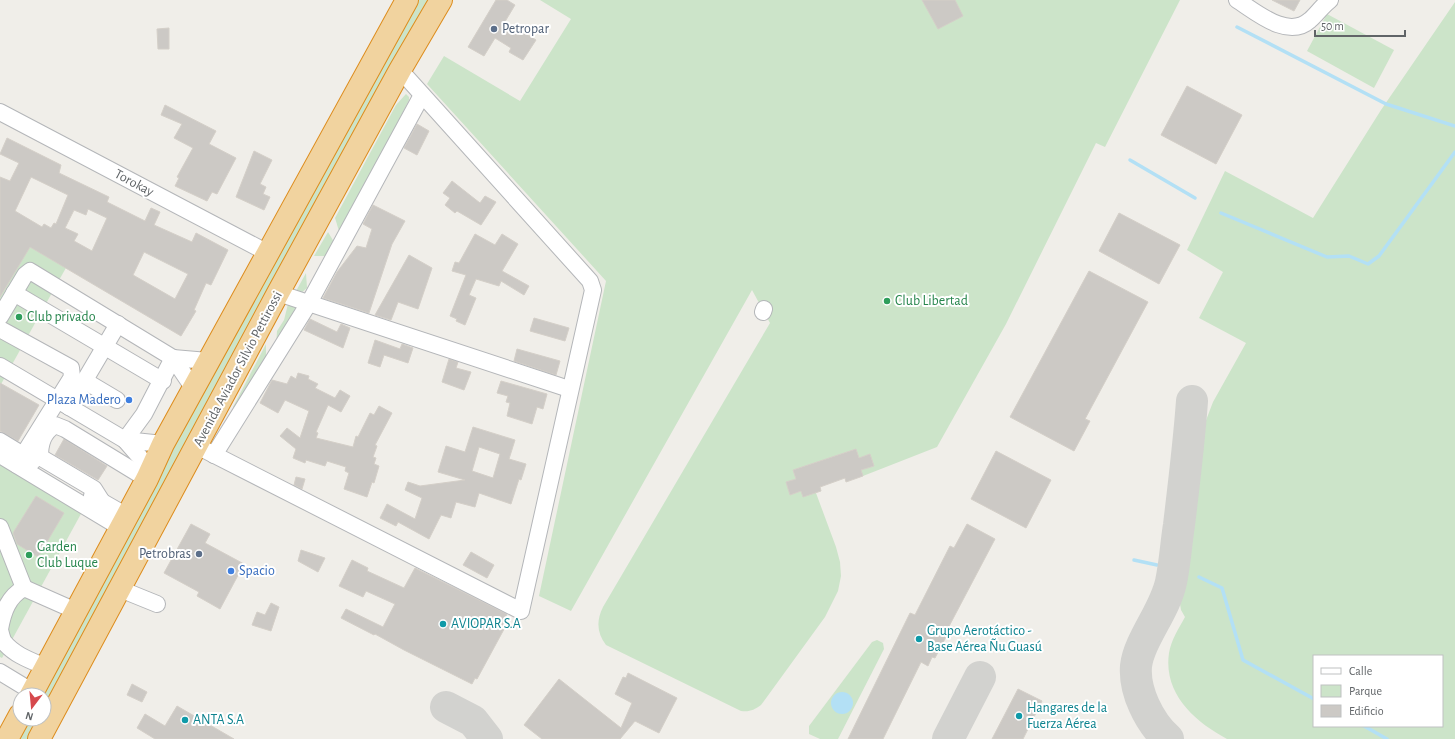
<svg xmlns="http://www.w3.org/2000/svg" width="1455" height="739" viewBox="0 0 1455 739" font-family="'Alegreya Sans',sans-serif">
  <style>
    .green { fill: #cce4c9; fill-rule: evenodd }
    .water { fill: #b3e0f5 }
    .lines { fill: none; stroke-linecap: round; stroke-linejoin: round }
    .stream { stroke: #b3e0f5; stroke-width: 3.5 }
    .taxiway { stroke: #d2d2cf; stroke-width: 32 }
    .building { fill: #ccc9c5; stroke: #d4cfc8; fill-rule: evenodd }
    .minor-casing { stroke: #b4b6b9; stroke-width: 18 }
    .highway-casing { stroke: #dd8c1c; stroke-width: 24 }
    .minor { stroke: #fff; stroke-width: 16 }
    .highway { stroke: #f1d39f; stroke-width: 22 }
    .service-dot { fill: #5c6f8a; stroke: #fff; stroke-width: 1.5 }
    .leisure-dot { fill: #2e9e5b; stroke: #fff; stroke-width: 1.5 }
    .shop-dot { fill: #3f7fe0; stroke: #fff; stroke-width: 1.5 }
    .culture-dot { fill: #0f9aa8; stroke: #fff; stroke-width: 1.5 }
    .labels { text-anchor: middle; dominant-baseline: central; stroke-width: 4; stroke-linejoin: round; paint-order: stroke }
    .service-label { font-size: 14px; fill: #4e5e75; stroke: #fff; text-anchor: start }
    .street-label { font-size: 14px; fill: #606467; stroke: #fff }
    .leisure-label { font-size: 14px; fill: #27864d; stroke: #fff; text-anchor: start }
    .shop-label { font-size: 14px; fill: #366cbe; stroke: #fff; text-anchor: end }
    .culture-label { font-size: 14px; fill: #0d838f; stroke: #fff; text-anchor: start }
  </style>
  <rect width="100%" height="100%" fill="#f0eee9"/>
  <g class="green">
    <polygon points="416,0 433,0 44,715 44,695 39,695"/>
    <path d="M540,0h640l-75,147 -9,-4 -90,181 -69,123 -74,29 -2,-6 13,-4 -4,-12 -11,4 -3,-9 -63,21 3,9 -10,3 4,13 11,-4 15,2 20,54 4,15 1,14 -3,15 -13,26 -64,88c-7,5 -11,7 -20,6l-135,-66c-9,-12 -10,-24 -3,-38l167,-284 -18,-33 -181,321 -32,-15 67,-315 -179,-197 17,-28 76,45 51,-82z"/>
    <path d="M1455,2v737h-228c-32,-17 -64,-45 -58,-86 2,-13 10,-25 16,-36l-4,-7 -1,-6 25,-181 8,-21 33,-59 -47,-25 24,-46 -36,-22 38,-79 88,47 68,-108zM1314,656h128v70h-128z"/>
    <polygon points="1327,14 1394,50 1374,88 1307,51"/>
    <polygon points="406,94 409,97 409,100 369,181 339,231 335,218 396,105"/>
    <polygon points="0,207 77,248 0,386"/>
    <polygon points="328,232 334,242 327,256 314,256"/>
    <polygon points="306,273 307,288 300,294 295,293"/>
    <polygon points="288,304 297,307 296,309 276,347 277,331 284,320"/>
    <polygon points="266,344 266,360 234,409 233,407"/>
    <polygon points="0,464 82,512 2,658 0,657"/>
    <polygon points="877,640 883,643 884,649 838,739 820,739 809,734 809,726 872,642"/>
    <polygon points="26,719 42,719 31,739 15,739"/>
  </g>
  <circle class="water" cx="842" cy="703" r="11"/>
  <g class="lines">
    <g class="stream">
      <polyline points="1237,27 1386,104 1455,126"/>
      <polyline points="1130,160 1195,198"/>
      <polyline points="1221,213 1327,257 1349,256 1368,264 1379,256 1455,152"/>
      <polyline points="1134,560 1157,565"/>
      <polyline points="1199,577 1222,588 1243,660 1314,699"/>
      <polyline points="1364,726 1387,739"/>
    </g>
    <g class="taxiway">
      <polyline points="446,707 473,721 487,739"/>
      <polyline points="948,739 980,677"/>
      <path d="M1168,739c-19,-17 -34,-48 -32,-73 3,-26 29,-55 35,-84 4,-19 5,-38 8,-57 5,-42 10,-82 13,-124"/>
    </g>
  </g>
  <g class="building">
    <polygon points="496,0 507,0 515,5 503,25 520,34 522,31 536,40 523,60 509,52 511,48 495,38 484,56 468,47"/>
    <polygon points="922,0 955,0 963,16 938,29"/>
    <polygon points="1272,0 1300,0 1294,11"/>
    <polygon points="169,28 169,49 158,49 157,29"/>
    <polygon points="1187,86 1242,115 1216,164 1161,135"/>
    <polygon points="165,105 216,131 209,144 236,158 217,194 212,192 207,201 175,186 179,178 177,177 193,148 174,138 182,124 161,115"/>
    <polygon points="417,124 429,131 417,155 404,148"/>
    <path d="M7,138l54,27 -2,8 50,24 -2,5 38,19 6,-13 9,4 -6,13 38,17 4,-9 32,17 -17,35 -5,-2 -12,27 2,1 -15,25 -151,-89 -30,50v-120l10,4 9,-18 -19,-9zM31,177l37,18 -12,29 -2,-1 -3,5 -7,-4 -2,3 -27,-16zM88,209l19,9 -15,33 -18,-10 4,-7 -13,-6 9,-18 12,5zM144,252l44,22 -13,25 -42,-24z"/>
    <polygon points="254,151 272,160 260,184 266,187 263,194 270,197 264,210 236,197"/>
    <polygon points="452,181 480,203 485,196 496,202 481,225 457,211 455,213 445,205 450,198 443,193"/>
    <polygon points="373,205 405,221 392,244 369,313 323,298 337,272 357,246 366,248 372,229 363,224"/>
    <polygon points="1119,213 1180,245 1159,284 1099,251"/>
    <polygon points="475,234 495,245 502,234 518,244 502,271 529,286 524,295 501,281 499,286 476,279 469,295 476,298 465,325 456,321 457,319 450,316 466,275 452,271 455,262 459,263"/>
    <polygon points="409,255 432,268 418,309 398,302 391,320 375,315"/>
    <polygon points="1089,271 1148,302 1085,419 1090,421 1074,451 1010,417"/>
    <polygon points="534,318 569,328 565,341 530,331"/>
    <polygon points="310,319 337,332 341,324 350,328 343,348 304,330"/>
    <polygon points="375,340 400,349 402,344 413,348 408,363 384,355 380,367 368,363"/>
    <polygon points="517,349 560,361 556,375 514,361"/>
    <polygon points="449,359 458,362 456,368 471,372 464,390 442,382"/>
    <polygon points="298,373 309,376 308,379 318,384 315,388 335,398 340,390 350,396 341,412 328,405 316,432 318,433 316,438 353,447 356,436 358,437 370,413 374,415 379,406 392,413 375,445 377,446 373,457 376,458 374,464 379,466 374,483 372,482 367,497 344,489 349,473 345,471 346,467 327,461 325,466 306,460 305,463 293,458 296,449 280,436 287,428 300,438 309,411 285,400 278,413 260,403 272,380 287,384 291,376 296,379"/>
    <polygon points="501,381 547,394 543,409 537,407 532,424 507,416 510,403 506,402 508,396 497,393"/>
    <polygon points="0,383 39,405 18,441 0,431"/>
    <path d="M473,427l42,13 -6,19 17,5 -5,16 -2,-1 -8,25 -32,-11 -4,14 -19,-5 -5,16 -10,-3 -12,24 -31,-17 -2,4 -16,-8 7,-14 28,15 7,-21 -17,-8 3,-8 12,4 45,-6 -27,-8 8,-26 19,6zM479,447l21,7 -7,24 -21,-7z"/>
    <polygon points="64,439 107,466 98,480 55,455"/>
    <polygon points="856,449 859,458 870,454 874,466 861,470 863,476 846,482 845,478 820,487 821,491 803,497 801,491 790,495 786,482 796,479 793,470"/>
    <polygon points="996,451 1051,480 1026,528 971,499"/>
    <polygon points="296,477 305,479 302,489 294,485"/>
    <polygon points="36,496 64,513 38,557 17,544 13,533"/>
    <polygon points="191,524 210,534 205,543 244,564 220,609 197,596 199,592 164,573"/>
    <polygon points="967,524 995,539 946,632 948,633 935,658 932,657 928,666 921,662 883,739 848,739 910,613 915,615 950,546 954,548"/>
    <polygon points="301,550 325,558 318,572 298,561"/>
    <polygon points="471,552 494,565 487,578 463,565"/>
    <polygon points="352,560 368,568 367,571 404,588 415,568 507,614 505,618 509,620 477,679 475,678 472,684 404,650 375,634 374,635 341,618 346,609 383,627 395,604 366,591 363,597 339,586"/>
    <polygon points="271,603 279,607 271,631 252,625 257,612 265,615"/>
    <polygon points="628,673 677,698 659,733 635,721 620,739 542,739 524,725 559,679 621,728 632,703 615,694 623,677 626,678"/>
    <polygon points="132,684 147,692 142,702 127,695"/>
    <polygon points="1018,689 1042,701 1023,739 992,739"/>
    <polygon points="177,706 234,739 155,739 137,728 145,714 165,726"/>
  </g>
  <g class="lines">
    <g class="minor-casing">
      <g id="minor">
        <path d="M1237,0c19,12 51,40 73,20 7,-6 12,-14 20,-20"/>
        <polyline points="0,112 268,253"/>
        <polyline points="14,293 163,381"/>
        <polyline points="278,293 569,389"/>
        <polyline points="763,312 764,309"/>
        <polyline points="0,317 25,275 30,271 173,358 194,389"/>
        <polyline points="0,329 71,368 72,377 17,465"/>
        <polyline points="173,358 208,361"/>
        <polyline points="0,366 125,440 151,470"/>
        <polyline points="85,381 117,400"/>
        <polyline points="69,407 118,324"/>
        <polyline points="125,440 144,414 173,358"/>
        <polyline points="125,440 163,444"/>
        <polyline points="0,441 33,461"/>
        <polyline points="197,446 521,611 593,290 590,281 400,70"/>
        <polyline points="0,455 121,528"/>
        <polyline points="214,455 309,303 422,95"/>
        <polyline points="92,496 127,516"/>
        <path d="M101,500l-7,-11 -54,-32c0,-14 3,-24 15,-32l10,4 82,50"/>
        <polyline points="0,527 24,588"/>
        <polyline points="120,589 157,604"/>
        <path d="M0,629c3,-17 8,-32 24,-41l52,23"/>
        <path d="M0,630c1,4 2,9 4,12 10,13 28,19 42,25"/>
        <polyline points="0,672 33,692"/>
      </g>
    </g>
    <g class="highway-casing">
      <g id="highway">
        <polyline points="31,695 147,479 163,444 407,0"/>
        <polyline points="7,739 20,715"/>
        <polyline points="39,739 278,293 400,70 441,0"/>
      </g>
    </g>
    <use href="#minor" class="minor"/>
    <use href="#highway" class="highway"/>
  </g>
  <g class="service-dot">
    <circle cx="494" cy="29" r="4"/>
    <circle cx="199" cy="554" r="4"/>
  </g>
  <g class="leisure-dot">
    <circle cx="887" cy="301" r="4"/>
    <circle cx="19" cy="317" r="4"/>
    <circle cx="29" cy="555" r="4"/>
  </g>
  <g class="shop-dot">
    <circle cx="129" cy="400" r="4"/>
    <circle cx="231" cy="571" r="4"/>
  </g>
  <g class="culture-dot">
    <circle cx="443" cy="624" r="4"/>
    <circle cx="919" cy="639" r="4"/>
    <circle cx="1019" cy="716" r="4"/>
    <circle cx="185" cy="720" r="4"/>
  </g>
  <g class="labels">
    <g class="service-label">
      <text x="502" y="29">Petropar</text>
      <text x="191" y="554" text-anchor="end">Petrobras</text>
    </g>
    <g class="street-label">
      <text transform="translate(134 183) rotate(28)">Torokay</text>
      <text transform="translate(238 369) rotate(-62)">Avenida Aviador Silvio Pettirossi</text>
    </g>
    <g class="leisure-label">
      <text x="895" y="301">Club Libertad</text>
      <text x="27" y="317">Club privado</text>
      <text x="37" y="547">Garden<tspan x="37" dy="16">Club Luque</tspan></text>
    </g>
    <g class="shop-label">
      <text x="121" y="400">Plaza Madero</text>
      <text x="239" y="571" text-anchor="start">Spacio</text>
    </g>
    <g class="culture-label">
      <text x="451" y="624">AVIOPAR S.A</text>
      <text x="927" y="631">Grupo Aerotáctico -<tspan x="927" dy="16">Base Aérea Ñu Guasú</tspan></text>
      <text x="1027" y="708">Hangares de la<tspan x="1027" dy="16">Fuerza Aérea</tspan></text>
      <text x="193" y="720">ANTA S.A</text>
    </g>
  </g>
  <rect x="1313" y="655" width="130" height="72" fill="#ffffff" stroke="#bfc1c2"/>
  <rect x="1321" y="668" width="20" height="6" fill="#ffffff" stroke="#bfc1c2"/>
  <text x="1349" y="675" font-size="12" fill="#606467">Calle</text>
  <rect x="1321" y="685" width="20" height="12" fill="#cce4c9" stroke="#bfc1c2"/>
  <text x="1349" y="695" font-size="12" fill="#606467">Parque</text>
  <rect x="1321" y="705" width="20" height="12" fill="#ccc9c5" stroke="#bfc1c2"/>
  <text x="1349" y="715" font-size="12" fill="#606467">Edificio</text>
  <g transform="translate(32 707) rotate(196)"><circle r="19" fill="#ffffff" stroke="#bfc1c2"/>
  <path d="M0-3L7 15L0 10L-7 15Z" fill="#d6494d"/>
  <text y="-6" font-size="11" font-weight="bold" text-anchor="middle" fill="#606467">N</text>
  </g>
  <path d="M1315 30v6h90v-6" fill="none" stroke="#606467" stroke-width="2"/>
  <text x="1321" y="30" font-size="12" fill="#606467" stroke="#ffffff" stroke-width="3" paint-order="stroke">50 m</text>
</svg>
